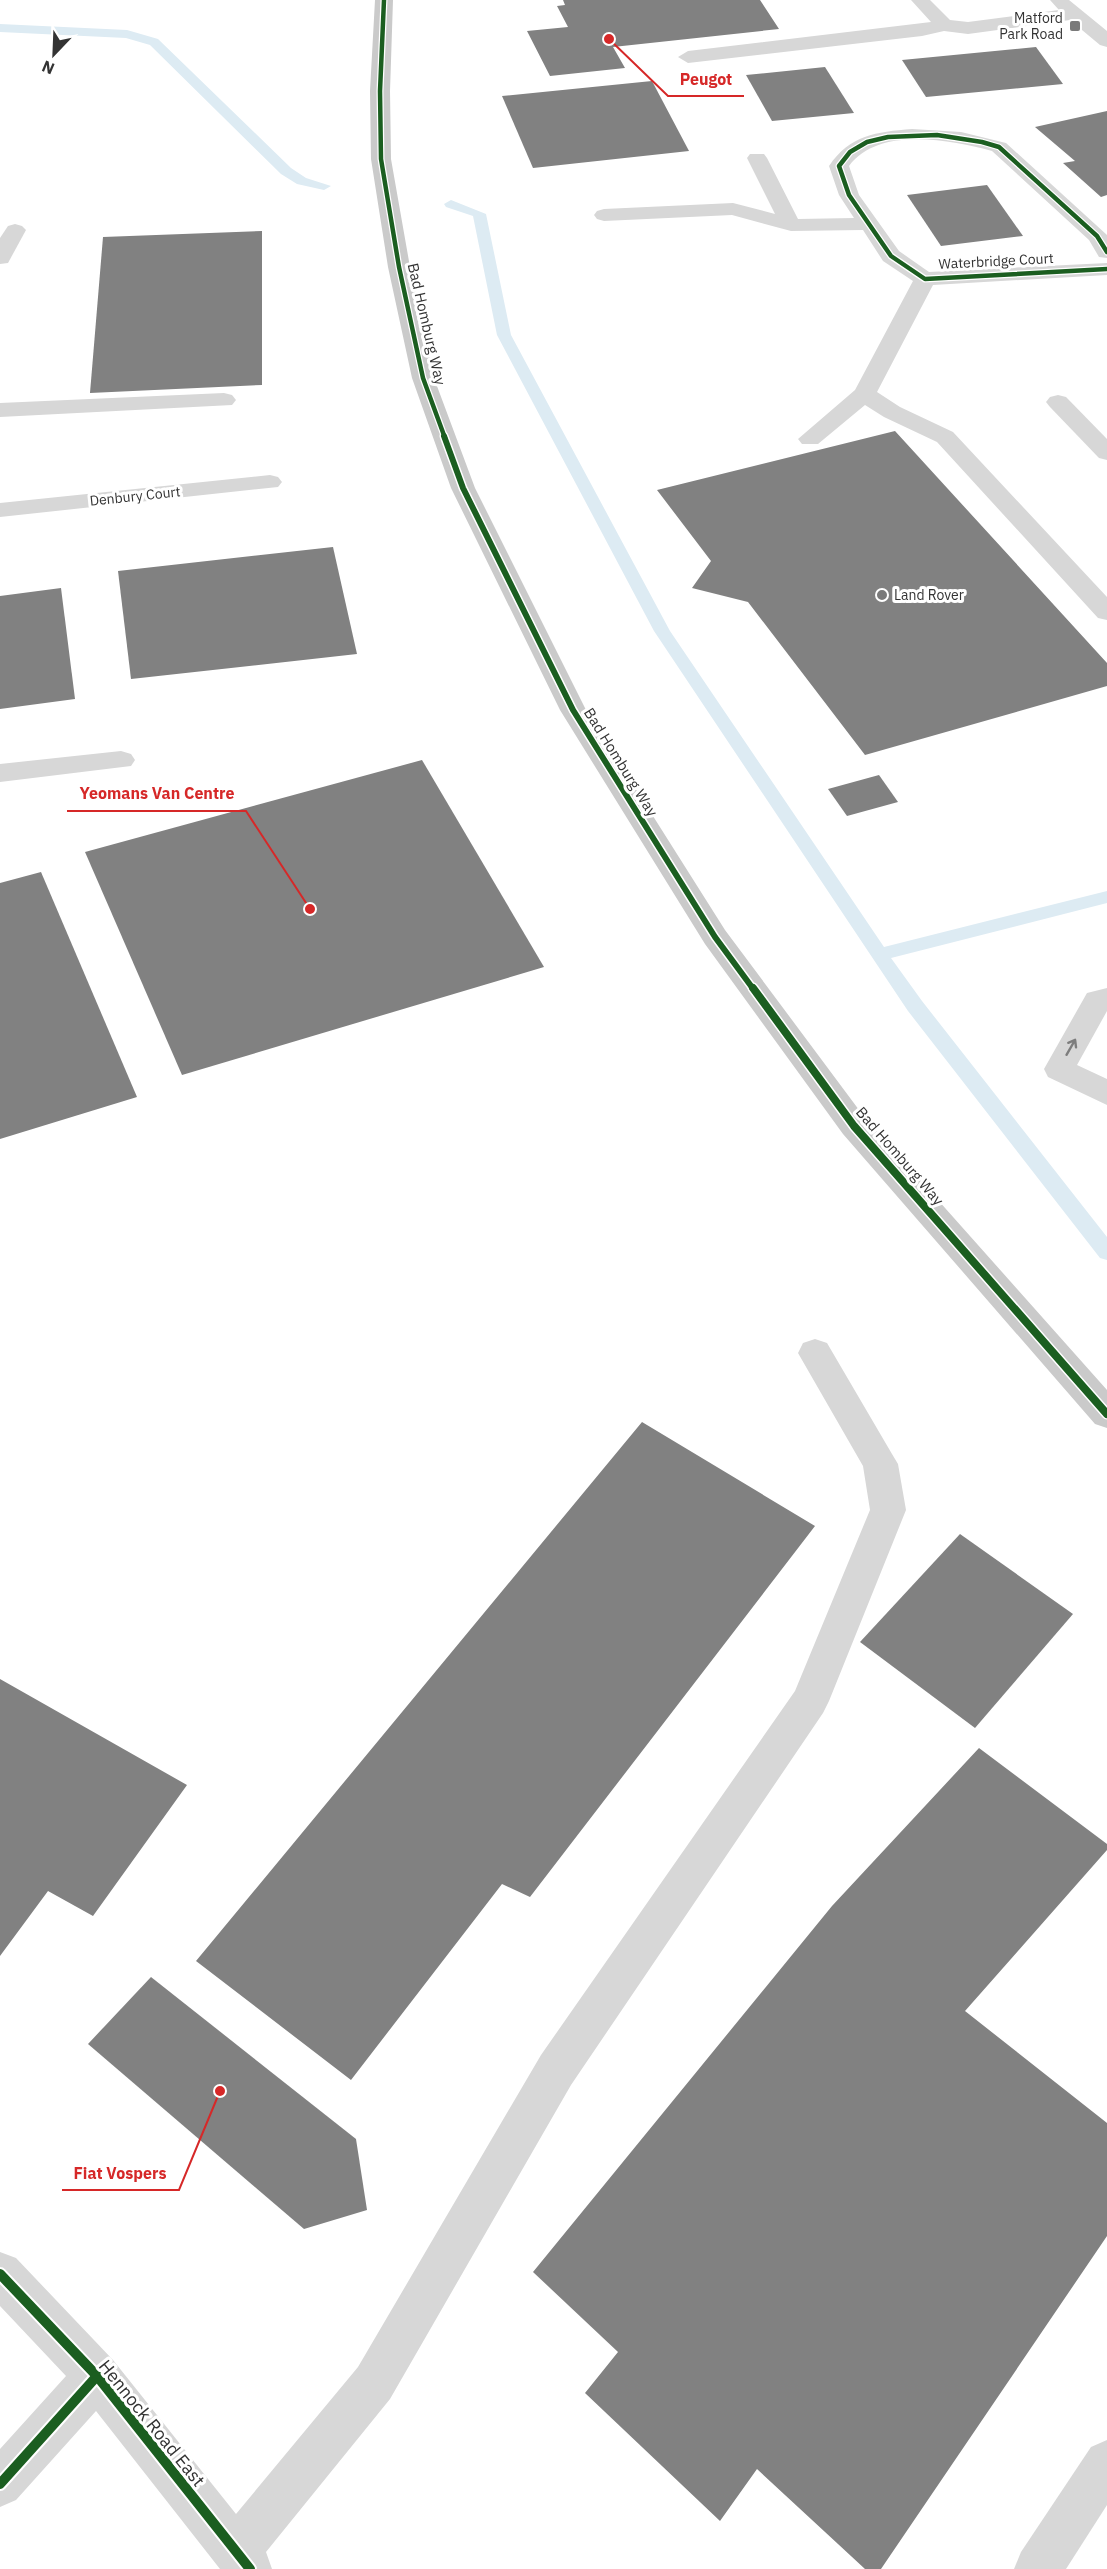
<svg xmlns="http://www.w3.org/2000/svg" width="1107" height="2569" viewBox="0 0 1107 2569" font-family="'IBM Plex Sans',sans-serif">
  <style>
    .lines { fill: none; stroke-linecap: round; stroke-linejoin: round }
    .stream { fill: #ddebf3; fill-rule: evenodd }
    .building { fill: #818181 }
    .minor { fill: #d7d7d7; fill-rule: evenodd }
    .major { fill: #cacaca; fill-rule: evenodd }
    .cycleway-far3-casing { stroke: #fff; stroke-width: 7 }
    .cycleway-far2-casing { stroke: #fff; stroke-width: 9 }
    .cycleway-far1-casing { stroke: #fff; stroke-width: 11 }
    .cycleway-casing { stroke: #fff; stroke-width: 14 }
    .cycleway-far3 { stroke: #1b5e20; stroke-width: 4.5 }
    .cycleway-far2 { stroke: #1b5e20; stroke-width: 6 }
    .cycleway-far1 { stroke: #1b5e20; stroke-width: 8 }
    .cycleway { stroke: #1b5e20; stroke-width: 10 }
    .oneway { stroke: #7d7d7d }
    .poi-dot { fill: #7a7a7a; stroke: #fff; stroke-width: 2 }
    .labels { text-anchor: middle; dominant-baseline: central; stroke-width: 6; stroke-linejoin: round; paint-order: stroke }
    .far-poi-label { font-size: 14px; fill: #333; stroke: #fff; text-anchor: end }
    .far-street-label { font-size: 14px; fill: #333; stroke: #fff }
    .street-label { font-size: 15px; fill: #333; stroke: #fff }
    .near-street-label { font-size: 18px; fill: #333; stroke: #fff }
    .leader { fill: none; stroke: #d62828; stroke-width: 2 }
    .callout-dot { fill: #d62828; stroke: #fff; stroke-width: 2 }
    .callout-label { font-size: 16px; text-anchor: middle; font-weight: bold; fill: #d62828; stroke: #fff; stroke-width: 6; stroke-linejoin: round; paint-order: stroke }
  </style>
  <rect width="100%" height="100%" fill="#fff"/>
  <g class="lines">
    <g class="stream">
      <polygon points="0,24 127,30 158,39 291,168 306,178 331,186 324,190 297,184 281,174 150,45 126,38 0,32"/>
      <polygon points="451,200 486,214 511,335 670,631 884,947 1107,891 1107,903 891,958 922,1001 1107,1237 1107,1260 1100,1258 908,1011 654,631 497,335 473,216 446,207 444,204"/>
    </g>
  </g>
  <g class="building">
    <polygon points="563,0 760,0 779,29 613,47 625,68 550,76 527,31 568,27 557,6 565,5"/>
    <polygon points="1036,47 1063,84 926,97 902,60"/>
    <polygon points="825,67 854,113 772,121 746,75"/>
    <polygon points="652,81 689,151 533,168 502,96"/>
    <polygon points="1107,111 1107,195 1101,197 1063,163 1075,161 1035,127"/>
    <polygon points="987,185 1023,236 941,246 907,195"/>
    <polygon points="262,231 262,385 90,393 103,237"/>
    <polygon points="895,431 1107,663 1107,686 865,755 748,602 692,588 711,561 657,490"/>
    <polygon points="333,547 357,654 131,679 118,571"/>
    <polygon points="61,588 75,699 0,709 0,596"/>
    <polygon points="422,760 544,967 182,1075 85,852"/>
    <polygon points="879,775 898,802 847,816 828,789"/>
    <polygon points="41,872 137,1097 0,1139 0,883"/>
    <polygon points="642,1422 815,1526 530,1897 502,1884 351,2080 196,1961"/>
    <polygon points="960,1534 1073,1614 975,1728 860,1642"/>
    <polygon points="0,1679 187,1785 93,1916 48,1891 0,1956"/>
    <polygon points="979,1748 1107,1844 1107,1850 965,2011 1107,2123 1107,2236 881,2569 865,2569 757,2469 720,2521 585,2393 618,2352 533,2272 832,1906"/>
    <polygon points="151,1977 356,2139 367,2210 304,2229 88,2044"/>
  </g>
  <g class="lines">
    <g class="minor">
      <polygon points="911,0 930,0 950,20 968,22 1059,10 1050,0 1069,0 1107,31 1107,47 1100,45 1070,20 968,34 944,31 922,36 688,63 678,57 688,51 931,22"/>
      <path d="M912,129l49,3 45,11 101,92v23l-8,-1 -10,-17 -97,-89c-42,-11 -113,-25 -143,15l10,29 40,56 30,21 178,-9v12l-174,10 -56,107 23,15 53,25 154,165v23l-9,-2 -161,-176 -53,-25 -19,-12 -47,39h-16l-4,-5 57,-49 58,-109 -30,-20 -20,-31 -72,1 -59,-16 -128,6 -7,-2 -3,-4 3,-4 7,-2 129,-6 42,11 -28,-56 3,-4h14l3,4 31,61 56,-1 -15,-23 -10,-29c21,-31 47,-34 83,-37z"/>
      <polygon points="15,224 22,226 26,230 8,263 0,264 0,238 8,226"/>
      <polygon points="224,393 232,395 236,400 232,405 0,417 0,403"/>
      <polygon points="1058,395 1066,397 1107,439 1107,460 1099,458 1050,407 1046,402 1050,397"/>
      <polygon points="270,475 278,477 282,482 278,487 0,517 0,503"/>
      <polygon points="121,751 131,754 135,760 131,766 0,782 0,764"/>
      <polygon points="1107,988 1107,1011 1077,1065 1107,1079 1107,1105 1048,1077 1044,1069 1087,993"/>
      <polygon points="815,1339 827,1343 892,1454 898,1464 906,1510 829,1701 823,1713 571,2085 390,2399 266,2552 272,2569 220,2569 96,2411 16,2500 0,2507 0,2449 66,2376 0,2306 0,2252 16,2258 113,2360 236,2514 358,2367 541,2055 795,1691 870,1510 863,1466 798,1353 803,1343"/>
      <polygon points="1107,2440 1107,2505 1066,2569 1014,2569 1021,2552 1091,2447"/>
    </g>
    <polygon class="major" points="375,0 393,0 390,91 391,159 410,267 434,378 475,488 586,710 725,930 865,1118 1107,1390 1107,1428 1095,1424 843,1134 705,944 560,710 451,488 412,378 388,267 371,159 370,91"/>
    <g class="cycleway-far3-casing">
      <g id="cycleway-far3">
        <polyline points="384,0 380,91 381,159 399,267 423,378 445,438"/>
        <polyline points="1107,252 1097,236 999,147 982,142 937,135 888,137 867,142 850,152 839,166 849,195 891,256 925,279 1107,269"/>
      </g>
    </g>
    <g class="cycleway-far2-casing">
      <polyline id="cycleway-far2" points="444,436 463,488 573,710 715,937 754,990"/>
    </g>
    <g class="cycleway-far1-casing">
      <polyline id="cycleway-far1" points="753,988 854,1126 1107,1414"/>
    </g>
    <g class="cycleway-casing">
      <g id="cycleway">
        <polyline points="0,2274 97,2376 250,2569"/>
        <polyline points="0,2484 97,2376"/>
      </g>
    </g>
    <use href="#cycleway-far3" class="cycleway-far3"/>
    <use href="#cycleway-far2" class="cycleway-far2"/>
    <use href="#cycleway-far1" class="cycleway-far1"/>
    <use href="#cycleway" class="cycleway"/>
  </g>
  <defs><path id="oneway-shaft" d="M-6 0H5M1.5-3L5.5 0L1.5 3" fill="none" stroke-width="1.6" stroke-linecap="round" stroke-linejoin="round" transform="scale(1.5)"/></defs>
  <use class="oneway" href="#oneway-shaft" transform="translate(1071 1047) rotate(-60)"/>
  <g class="poi-dot">
    <rect x="1069" y="20" width="12" height="12" rx="3"/>
    <circle cx="882" cy="595" r="6"/>
  </g>
  <g class="labels">
    <g class="far-poi-label">
      <text x="1063" y="18">Matford<tspan x="1063" dy="16">Park Road</tspan></text>
      <text x="894" y="595" text-anchor="start">Land Rover</text>
    </g>
    <g class="far-street-label">
      <text transform="translate(996 261) rotate(-3)">Waterbridge Court</text>
      <text transform="translate(135 496) rotate(-6)">Denbury Court</text>
    </g>
    <g class="street-label">
      <text transform="translate(427 324) rotate(77)">Bad Homburg Way</text>
      <text transform="translate(621 762) rotate(58)">Bad Homburg Way</text>
      <text transform="translate(900 1156) rotate(49)">Bad Homburg Way</text>
    </g>
    <g class="near-street-label">
      <text transform="translate(152 2423) rotate(51)">Hennock Road East</text>
    </g>
  </g>
  <path class="leader" d="M609 39L668 96H744M310 909L246 811H67M220 2091L179 2190H62"/>
  <g class="callout-dot">
    <circle cx="609" cy="39" r="6"/>
    <circle cx="310" cy="909" r="6"/>
    <circle cx="220" cy="2091" r="6"/>
  </g>
  <g class="callout-label">
    <text x="706" y="85">Peugot</text>
    <text x="157" y="799">Yeomans Van Centre</text>
    <text x="120" y="2179">Fiat Vospers</text>
  </g>
  <g transform="translate(54 54) rotate(203)" stroke="#ffffff" stroke-width="4.5" paint-order="stroke">
  <path d="M0-4.5L10 22L0 15L-10 22Z" fill="#333333"/>
  <text y="-9" font-size="16" font-weight="bold" text-anchor="middle" fill="#333333">N</text>
  </g>
</svg>
